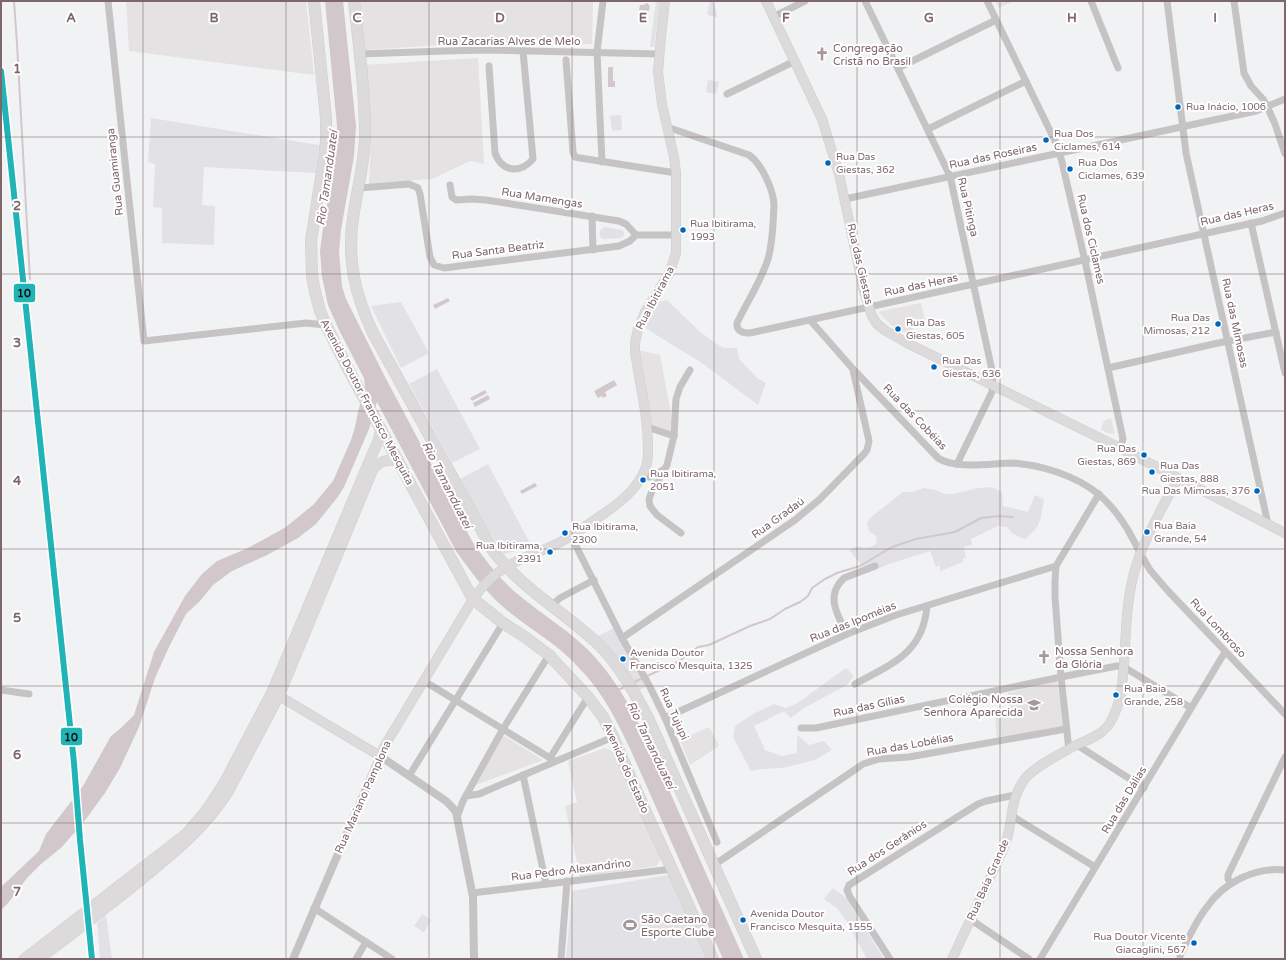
<svg xmlns="http://www.w3.org/2000/svg" width="1286" height="960" viewBox="0 0 1286 960" font-family="'Varela Round',sans-serif">
  <style>
    .built { fill: #e4e2e3 }
    .green { fill: #e2e2e6 }
    .water { fill: #d2c8cb }
    .lines { fill: none; stroke-linecap: round; stroke-linejoin: round }
    .stream { stroke: #d2c8cb; stroke-width: 2 }
    .secondary-casing { stroke: #cfcecf; stroke-width: 10 }
    .primary-casing { stroke: #cfcecf; stroke-width: 11 }
    .trunk-casing { stroke: #cfcecf; stroke-width: 12 }
    .minor { stroke: #c6c3c4; stroke-width: 7 }
    .tertiary { stroke: #c6c3c4; stroke-width: 8 }
    .secondary { stroke: #dcdadb; stroke-width: 9 }
    .primary { stroke: #dcdadb; stroke-width: 10 }
    .trunk { stroke: #dcdadb; stroke-width: 11 }
    .rail-1-casing { stroke: #fff; stroke-width: 9 }
    .rail-1 { stroke: #20b4b7; stroke-width: 6 }
    .grid { fill: none; stroke: #7e666a; stroke-width: 1; stroke-opacity: 0.55 }
    .bus-dot { fill: #0065bd; stroke: #fff; stroke-width: 1.5 }
    .labels { text-anchor: middle; dominant-baseline: central; stroke-width: 4; stroke-linejoin: round; paint-order: stroke }
    .bus-label { font-size: 10px; fill: #7e666a; stroke: #fff; text-anchor: start }
    .street-label { font-size: 11px; fill: #7e666a; stroke: #fff }
    .poi-label { font-size: 11px; fill: #7e666a; stroke: #fff; text-anchor: start }
    .water-label { font-size: 12px; font-style: italic; fill: #896c75; stroke: #fff }
    .grid-label { font-size: 13px; text-anchor: middle; font-weight: bold; fill: #7e666a; stroke: #fff; stroke-width: 4; stroke-linejoin: round; paint-order: stroke }
    .line-badge { stroke: #fff; stroke-width: 1.5 }
    .pale-badge-label { font-size: 11px; text-anchor: middle; font-weight: bold; fill: #111 }
  </style>
  <rect width="100%" height="100%" fill="#f1f2f3"/>
  <g class="built">
    <polygon points="126,1 306,1 314,75 129,51"/>
    <polygon points="360,1 593,1 592,44 440,45 365,50"/>
    <polygon points="995,1 1014,1 999,8"/>
    <polygon points="478,58 484,164 470,161 432,179 385,182 369,184 371,138 363,65"/>
    <polygon points="921,303 925,321 918,320 910,335 892,326 879,313 881,311"/>
    <polygon points="638,350 660,355 672,419 672,433 649,433"/>
    <polygon points="1111,418 1115,434 1107,433 1101,429 1104,421"/>
    <polygon points="1057,681 1063,726 997,738 995,718 1010,716 1008,693"/>
    <polygon points="709,727 719,746 690,765 680,740"/>
    <polygon points="503,735 543,760 473,786"/>
    <polygon points="605,748 616,753 661,858 657,866 580,877 565,806 577,802 568,761"/>
  </g>
  <g class="green">
    <polygon points="656,1 660,1 654,47 650,47"/>
    <polygon points="710,1 713,1 717,14 717,17 707,15"/>
    <polygon points="708,80 719,82 716,94 706,92"/>
    <polygon points="621,115 622,130 612,131 610,116"/>
    <polygon points="151,118 319,145 316,173 204,167 202,205 215,206 214,245 162,243 162,208 153,207 155,164 148,162"/>
    <path d="M605,227l17,3 2,2v4l-3,2 -19,1c-4,-4 -3,-10 3,-12z"/>
    <polygon points="667,300 700,332 723,348 737,348 739,359 758,379 766,383 758,405 702,363 645,328 649,318 658,302"/>
    <polygon points="401,302 429,353 401,368 371,306"/>
    <polygon points="437,369 480,449 452,463 409,384"/>
    <polygon points="488,464 532,547 504,554 488,529 460,479"/>
    <path d="M992,487l10,5 1,14 25,6 7,-17 9,4c-4,20 -1,26 -19,40l-12,-5 -6,-7 -9,-1 -27,13 1,6 -8,2 2,11h-3v4l-23,9v-6l-4,2 -6,-16 -41,13 -21,9 -19,-23 8,-4c8,2 13,3 20,-3l-1,-7 -7,-5 -2,-8 3,-5 33,-26h10l11,-4 12,2 8,4h10l24,-6z"/>
    <polygon points="617,626 649,685 635,693 593,639"/>
    <polygon points="846,668 854,676 847,685 804,708 791,718 784,711 754,726 765,750 782,756 797,753 797,735 809,745 824,741 832,750 815,760 782,768 762,769 751,771 733,737 735,726 753,714 774,704 786,708 796,704"/>
    <polygon points="668,875 707,959 566,959 572,891"/>
    <polygon points="833,888 846,898 884,959 867,959 847,922 837,908 824,899"/>
    <polygon points="422,914 431,920 424,932 414,926"/>
    <polygon points="106,915 112,959 100,959 97,923"/>
  </g>
  <g class="water">
    <path d="M325,1h18l13,125 -2,30 -13,74 -2,22 3,34 4,13 37,74 89,168c14,20 29,40 48,55 24,20 52,36 73,59 25,27 41,58 56,90l95,214h-21l-91,-206c-14,-30 -29,-61 -53,-85 -20,-23 -48,-38 -71,-57 -21,-17 -37,-39 -52,-60l-79,-149 -8,27 -25,58 -7,11 -21,26 -18,14 -31,17 -35,16 -19,14 -13,16 -14,13 -16,31 -15,33 -16,49 -19,41 -15,25 -19,26 -24,28 -21,17 -14,14 -18,24 -8,8v-23l38,-36 7,-17 37,-48 28,-50 10,-8 13,-13 20,-63 31,-56 17,-22 15,-13 31,-13 38,-21 27,-22 20,-24 18,-41 4,-13 3,-15 7,-25 -1,-9 -25,-48 -11,-25 -6,-28 -2,-26 3,-23 13,-75 1,-27z"/>
    <polygon points="647,3 650,6 649,11 639,10 640,5 643,5"/>
    <polygon points="608,67 613,67 613,81 615,81 615,87 608,87"/>
    <polygon points="448,298 450,301 435,309 433,305"/>
    <polygon points="614,380 617,385 605,392 607,396 603,398 602,396 598,398 594,391"/>
    <polygon points="485,390 487,393 472,401 470,398"/>
    <polygon points="488,395 490,399 475,407 473,403"/>
    <polygon points="535,483 537,486 522,494 520,491"/>
  </g>
  <g class="lines">
    <g class="stream">
      <polyline points="14,1 17,44 30,279"/>
      <polyline points="647,676 678,662 698,647 709,645 750,626 770,619 785,609 800,602 808,596 812,588 825,579 837,573 860,566 892,547 916,539 955,532 981,518 998,516 1013,517"/>
      <polyline points="632,683 643,678"/>
      <polyline points="618,690 627,686"/>
    </g>
    <g class="secondary-casing">
      <g id="secondary">
        <polyline points="766,1 822,119 839,174 864,291 872,316 877,324 886,331 907,343 1120,448 1285,533"/>
        <path d="M274,693l106,63 4,-9 89,-148c23,-33 44,-38 79,-53 17,-7 32,-19 47,-29 19,-13 39,-27 47,-50 2,-5 2,-12 2,-18 0,-33 -8,-65 -13,-97v-9l3,-14 7,-17 25,-40 6,-19v-80l-2,-16 -12,-53 -4,-32 3,-36 4,-35"/>
        <path d="M952,959l50,-107c2,-6 5,-12 6,-17 5,-21 3,-37 16,-55 9,-13 38,-27 52,-35 14,-6 29,-11 36,-26 10,-19 10,-34 12,-55 2,-29 2,-59 9,-87 7,-32 30,-70 45,-99"/>
      </g>
    </g>
    <g class="primary-casing">
      <g id="primary">
        <polyline points="24,959 187,833 207,809 224,783 272,692 371,457 378,441 381,429"/>
        <path d="M39,959c33,-25 65,-49 97,-75 34,-28 68,-54 92,-92l51,-96 94,-227c7,-9 15,-10 25,-8"/>
      </g>
    </g>
    <g class="trunk-casing">
      <g id="trunk">
        <polyline points="314,1 326,118 326,141 324,159 311,241 312,276 315,292 320,311 326,325 347,367 473,599 503,623 525,637 549,655 588,697 603,717 613,737 649,819 713,959"/>
        <path d="M354,1c5,45 11,91 11,136 -1,28 -8,54 -12,81 -6,43 2,76 20,115l119,216c28,39 70,61 104,93 23,22 39,51 53,78l107,239"/>
      </g>
    </g>
    <g class="minor">
      <polyline points="108,1 144,341 306,323 326,325"/>
      <polyline points="865,1 950,176 993,375 992,392 957,464"/>
      <polyline points="987,1 1057,145 1062,162 1085,261 1123,439 1120,448"/>
      <polyline points="1091,1 1118,68"/>
      <polyline points="1167,1 1186,153 1268,524"/>
      <polyline points="1234,1 1244,73 1251,86 1263,99 1267,106 1275,124 1285,154"/>
      <polyline points="773,17 805,1"/>
      <polyline points="359,54 445,51 483,50 659,54"/>
      <polyline points="566,60 573,152 575,157 580,158 676,173"/>
      <path d="M489,66l6,87c7,19 25,21 38,6l-10,-108"/>
      <polyline points="898,68 996,20"/>
      <polyline points="727,94 795,61"/>
      <path d="M667,127l82,28c13,9 25,36 25,51 -1,17 -1,36 -6,53 -7,22 -21,43 -31,64 -1,9 7,10 13,10l512,-112 23,-8"/>
      <polyline points="928,129 1026,81"/>
      <polyline points="602,162 597,52 603,1"/>
      <polyline points="450,185 452,197 456,200 472,199 486,200 619,221 626,224 636,235"/>
      <polyline points="359,188 409,184 418,188 420,194 430,257 434,265 444,268 619,246 630,241 636,235 676,235"/>
      <polyline points="845,199 1256,111 1285,99"/>
      <polyline points="592,216 593,250"/>
      <polyline points="1251,223 1285,373"/>
      <path d="M810,320l43,49 85,89c18,12 54,5 75,5 15,1 29,4 44,9 34,12 52,27 71,58 7,13 14,27 22,40 6,7 12,14 18,21l117,123"/>
      <polyline points="1108,368 1218,343 1276,332"/>
      <polyline points="647,427 674,436"/>
      <polyline points="641,477 650,477 663,470"/>
      <polyline points="681,533 657,515 650,506 649,499 652,491 667,465 674,436 676,399 680,387 690,370"/>
      <polyline points="571,536 622,638 649,685 665,718 717,842"/>
      <polyline points="551,606 560,598 594,580"/>
      <path d="M847,634c-10,-20 -22,-38 -3,-56l31,-12"/>
      <polyline points="622,638 795,520 820,499 864,454 867,450 869,441 853,370"/>
      <polyline points="424,681 555,761"/>
      <path d="M855,684c36,-20 68,-30 72,-78"/>
      <polyline points="1,690 29,694"/>
      <polyline points="665,718 847,634 896,615 1056,566"/>
      <polyline points="801,728 816,728 1061,677 1117,666 1124,667 1191,708"/>
      <polyline points="1077,745 1144,788"/>
      <polyline points="1069,750 1061,677 1055,597 1055,581 1056,566 1099,494"/>
      <polyline points="550,758 588,697"/>
      <polyline points="523,775 546,884"/>
      <polyline points="409,776 503,623"/>
      <polyline points="466,796 479,794 613,737"/>
      <polyline points="1012,816 1095,867"/>
      <polyline points="457,817 463,801 503,729 549,655"/>
      <polyline points="714,865 853,771 863,764 879,759 909,757 1066,729"/>
      <polyline points="1231,884 1228,879 1228,875 1285,757"/>
      <polyline points="472,893 672,869"/>
      <polyline points="314,908 392,959"/>
      <polyline points="970,919 1029,959"/>
      <path d="M1180,956c8,-17 15,-34 27,-49 17,-25 48,-40 78,-37"/>
      <polyline points="356,959 366,942"/>
      <polyline points="561,959 567,881"/>
      <polyline points="890,959 850,897 847,890 849,885 978,804 986,801 1015,795"/>
      <polyline points="1040,959 1225,652"/>
    </g>
    <polyline class="tertiary" points="293,959 380,756 446,801 451,806 456,812 473,897 474,959"/>
    <use href="#secondary" class="secondary"/>
    <use href="#primary" class="primary"/>
    <use href="#trunk" class="trunk"/>
    <g class="rail-1-casing">
      <polyline id="rail-1" points="1,71 74,763 80,840 92,959"/>
    </g>
    <use href="#rail-1" class="rail-1"/>
  </g>
  <path class="grid" d="M143,1v958M286,1v958M429,1v958M572,1v958M714,1v958M857,1v958M1000,1v958M1143,1v958M1,137h1284M1,274h1284M1,411h1284M1,549h1284M1,686h1284M1,823h1284"/>
  <defs>
    <g id="church-bare" transform="scale(1.08)"><path d="M-1.2-6h2.4v3.5h3.3v2.4h-3.3V6h-2.4V-.1h-3.3v-2.4h3.3Z" fill="#a6979a" stroke="#fff" stroke-width="2.5" paint-order="stroke"/></g>
    <g id="school-bare" transform="scale(1.08)"><path d="M0-5L7-2L0 1L-7-2ZM-4 1L0 2.5L4 1V4Q0 6-4 4Z" fill="#a6979a" stroke="#fff" stroke-width="2.5" paint-order="stroke"/></g>
    <g id="stadium-bare" transform="scale(1.08)"><path d="M0-5a6.5 5 0 1 0 0 10a6.5 5 0 1 0 0-10ZM-3.5-1.8h7v3.6h-7Z" fill="#a6979a" stroke="#fff" stroke-width="2.5" paint-order="stroke"/></g>
  </defs>
  <g fill-rule="evenodd">
    <use href="#church-bare" x="822" y="54"/>
    <use href="#church-bare" x="1044" y="657"/>
    <use href="#school-bare" x="1034" y="705"/>
    <use href="#stadium-bare" x="630" y="925"/>
  </g>
  <g class="bus-dot">
    <circle cx="1178" cy="107" r="3.5"/>
    <circle cx="1046" cy="140" r="3.5"/>
    <circle cx="828" cy="163" r="3.5"/>
    <circle cx="1070" cy="169" r="3.5"/>
    <circle cx="683" cy="230" r="3.5"/>
    <circle cx="1218" cy="324" r="3.5"/>
    <circle cx="898" cy="329" r="3.5"/>
    <circle cx="934" cy="367" r="3.5"/>
    <circle cx="1144" cy="455" r="3.5"/>
    <circle cx="1152" cy="472" r="3.5"/>
    <circle cx="643" cy="480" r="3.5"/>
    <circle cx="1257" cy="491" r="3.5"/>
    <circle cx="1147" cy="532" r="3.5"/>
    <circle cx="565" cy="533" r="3.5"/>
    <circle cx="550" cy="552" r="3.5"/>
    <circle cx="623" cy="659" r="3.5"/>
    <circle cx="1116" cy="695" r="3.5"/>
    <circle cx="743" cy="920" r="3.5"/>
    <circle cx="1194" cy="943" r="3.5"/>
  </g>
  <g class="labels">
    <g class="bus-label">
      <text x="1186" y="107">Rua Inácio, 1006</text>
      <text x="1054" y="134">Rua Dos<tspan x="1054" dy="13">Ciclames, 614</tspan></text>
      <text x="836" y="157">Rua Das<tspan x="836" dy="13">Giestas, 362</tspan></text>
      <text x="1078" y="163">Rua Dos<tspan x="1078" dy="13">Ciclames, 639</tspan></text>
      <text x="690" y="224">Rua Ibitirama,<tspan x="690" dy="13">1993</tspan></text>
      <text x="1210" y="318" text-anchor="end">Rua Das<tspan x="1210" dy="13">Mimosas, 212</tspan></text>
      <text x="906" y="323">Rua Das<tspan x="906" dy="13">Giestas, 605</tspan></text>
      <text x="942" y="361">Rua Das<tspan x="942" dy="13">Giestas, 636</tspan></text>
      <text x="1136" y="449" text-anchor="end">Rua Das<tspan x="1136" dy="13">Giestas, 869</tspan></text>
      <text x="1160" y="466">Rua Das<tspan x="1160" dy="13">Giestas, 888</tspan></text>
      <text x="650" y="474">Rua Ibitirama,<tspan x="650" dy="13">2051</tspan></text>
      <text x="1250" y="491" text-anchor="end">Rua Das Mimosas, 376</text>
      <text x="1154" y="526">Rua Baia<tspan x="1154" dy="13">Grande, 54</tspan></text>
      <text x="572" y="527">Rua Ibitirama,<tspan x="572" dy="13">2300</tspan></text>
      <text x="542" y="546" text-anchor="end">Rua Ibitirama,<tspan x="542" dy="13">2391</tspan></text>
      <text x="630" y="653">Avenida Doutor<tspan x="630" dy="13">Francisco Mesquita, 1325</tspan></text>
      <text x="1124" y="689">Rua Baia<tspan x="1124" dy="13">Grande, 258</tspan></text>
      <text x="750" y="914">Avenida Doutor<tspan x="750" dy="13">Francisco Mesquita, 1555</tspan></text>
      <text x="1186" y="937" text-anchor="end">Rua Doutor Vicente<tspan x="1186" dy="13">Giacaglini, 567</tspan></text>
    </g>
    <g class="street-label">
      <text x="509" y="41">Rua Zacarias Alves de Melo</text>
      <text transform="translate(993 156) rotate(-12)">Rua das Roseiras</text>
      <text transform="translate(115 172) rotate(-96)">Rua Guamiranga</text>
      <text transform="translate(542 198) rotate(9)">Rua Mamengas</text>
      <text transform="translate(968 207) rotate(77)">Rua Pitinga</text>
      <text transform="translate(1237 214) rotate(-13)">Rua das Heras</text>
      <text transform="translate(1091 239) rotate(77)">Rua dos Ciclames</text>
      <text transform="translate(498 250) rotate(-7)">Rua Santa Beatriz</text>
      <text transform="translate(860 264) rotate(77)">Rua das Giestas</text>
      <text transform="translate(921 285) rotate(-12)">Rua das Heras</text>
      <text transform="translate(655 298) rotate(-62)">Rua Ibitirama</text>
      <text transform="translate(1235 323) rotate(78)">Rua das Mimosas</text>
      <text transform="translate(367 402) rotate(62)">Avenida Doutor Francisco Mesquita</text>
      <text transform="translate(915 417) rotate(46)">Rua das Cobéias</text>
      <text transform="translate(778 518) rotate(-36)">Rua Gradaú</text>
      <text transform="translate(853 622) rotate(-22)">Rua das Ipoméias</text>
      <text transform="translate(1218 628) rotate(47)">Rua Lombroso</text>
      <text transform="translate(869 706) rotate(-12)">Rua das Gílias</text>
      <text transform="translate(674 714) rotate(66)">Rua Tujupi</text>
      <text transform="translate(910 745) rotate(-10)">Rua das Lobélias</text>
      <text transform="translate(626 768) rotate(66)">Avenida do Estado</text>
      <text transform="translate(363 797) rotate(-66)">Rua Mariano Pamplona</text>
      <text transform="translate(1124 800) rotate(-59)">Rua das Dálias</text>
      <text transform="translate(887 848) rotate(-33)">Rua dos Gerânios</text>
      <text transform="translate(571 870) rotate(-7)">Rua Pedro Alexandrino</text>
      <text transform="translate(988 880) rotate(-66)">Rua Baía Grande</text>
    </g>
    <g class="poi-label">
      <text x="833" y="48">Congregação<tspan x="833" dy="13">Cristã no Brasil</tspan></text>
      <text x="1055" y="651">Nossa Senhora<tspan x="1055" dy="13">da Glória</tspan></text>
      <text x="1023" y="699" text-anchor="end">Colégio Nossa<tspan x="1023" dy="13">Senhora Aparecida</tspan></text>
      <text x="641" y="919">São Caetano<tspan x="641" dy="13">Esporte Clube</tspan></text>
    </g>
    <g class="water-label">
      <text transform="translate(327 178) rotate(-82)">Rio Tamanduateí</text>
      <text transform="translate(447 485) rotate(63)">Rio Tamanduateí</text>
      <text transform="translate(651 745) rotate(64)">Rio Tamanduateí</text>
    </g>
  </g>
  <g class="grid-label">
    <text x="71" y="22">A</text>
    <text x="214" y="22">B</text>
    <text x="357" y="22">C</text>
    <text x="500" y="22">D</text>
    <text x="643" y="22">E</text>
    <text x="786" y="22">F</text>
    <text x="929" y="22">G</text>
    <text x="1072" y="22">H</text>
    <text x="1215" y="22">I</text>
    <text x="17" y="73">1</text>
    <text x="17" y="210">2</text>
    <text x="17" y="347">3</text>
    <text x="17" y="485">4</text>
    <text x="17" y="622">5</text>
    <text x="17" y="759">6</text>
    <text x="17" y="896">7</text>
  </g>
  <g class="line-badge">
    <rect x="13" y="283" width="23" height="20" rx="4" fill="#20b4b7"/>
    <rect x="60" y="727" width="23" height="19" rx="4" fill="#20b4b7"/>
  </g>
  <g class="pale-badge-label">
    <text x="24" y="297">10</text>
    <text x="71" y="741">10</text>
  </g>
  <rect width="1286" height="960" fill="none" stroke="#7e666a" stroke-width="4"/>
</svg>
